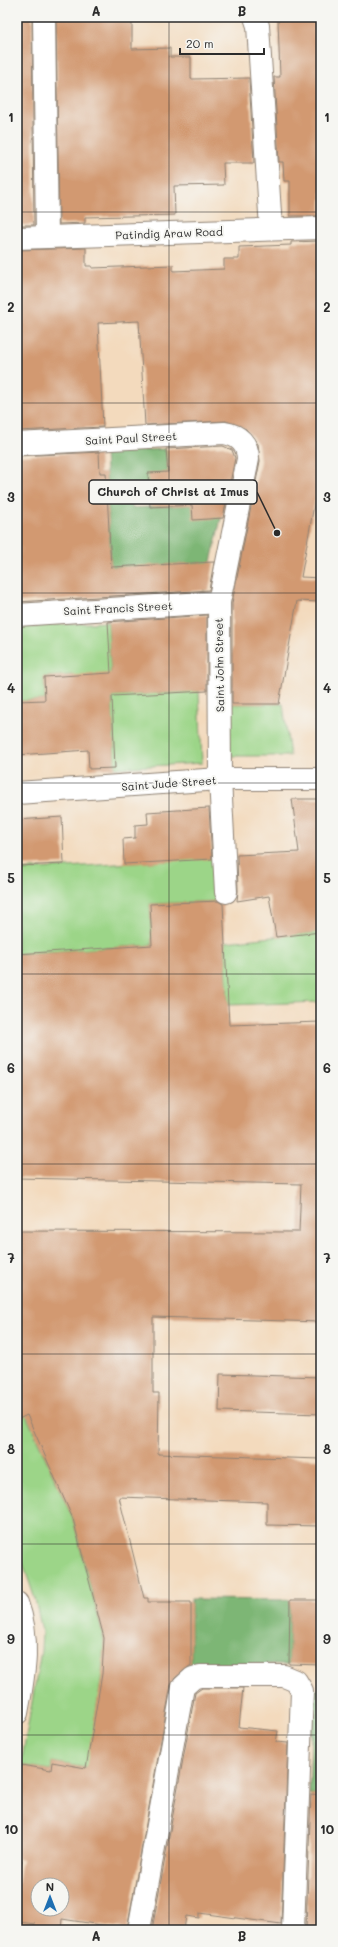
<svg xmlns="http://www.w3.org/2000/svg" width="338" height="1947" viewBox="0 0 338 1947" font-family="Mali,sans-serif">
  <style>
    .green { fill: #9cd588; stroke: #64805a }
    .forest { fill: #7db674; stroke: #547050 }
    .building { fill: #d29971; fill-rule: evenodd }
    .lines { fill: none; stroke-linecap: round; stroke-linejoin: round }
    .minor-casing { stroke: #8f8274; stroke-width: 24 }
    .major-casing { stroke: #8f8274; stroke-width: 24 }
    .minor { stroke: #fff; stroke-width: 22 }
    .major { stroke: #fff; stroke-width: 22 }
    .grid { fill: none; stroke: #2b2b2b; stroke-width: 1; stroke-opacity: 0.55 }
    .labels { text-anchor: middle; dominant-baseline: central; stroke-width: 4; stroke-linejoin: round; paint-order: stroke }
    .street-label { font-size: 11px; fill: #2b2b2b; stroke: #f6f6f2 }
    .leader { fill: none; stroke: #2b2b2b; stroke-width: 1.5 }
    .callout-dot { fill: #2b2b2b; stroke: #f6f6f2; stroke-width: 1.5 }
    .callout { fill: #f6f6f2; stroke: #2b2b2b; stroke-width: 1.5 }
    .callout-label { font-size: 12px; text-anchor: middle; font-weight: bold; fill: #2b2b2b }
    .neatline { fill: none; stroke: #2b2b2b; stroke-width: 1.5 }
    .grid-label { font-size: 13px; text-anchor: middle; font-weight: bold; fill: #2b2b2b }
  </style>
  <rect width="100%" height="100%" fill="#f6f6f2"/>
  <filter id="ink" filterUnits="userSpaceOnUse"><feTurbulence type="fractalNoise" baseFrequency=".025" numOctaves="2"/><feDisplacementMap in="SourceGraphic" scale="8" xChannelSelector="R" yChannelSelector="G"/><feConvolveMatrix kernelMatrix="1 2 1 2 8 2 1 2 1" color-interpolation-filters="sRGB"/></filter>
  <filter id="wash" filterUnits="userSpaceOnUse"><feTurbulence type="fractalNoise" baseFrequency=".012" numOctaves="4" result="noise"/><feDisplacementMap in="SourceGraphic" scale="16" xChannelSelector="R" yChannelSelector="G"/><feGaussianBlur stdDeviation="0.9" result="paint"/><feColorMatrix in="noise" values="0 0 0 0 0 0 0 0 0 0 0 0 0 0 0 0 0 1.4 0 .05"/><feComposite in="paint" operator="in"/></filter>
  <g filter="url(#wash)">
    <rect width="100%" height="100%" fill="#f3dabd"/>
    <g class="green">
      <polygon points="108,622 112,696 199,691 202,763 115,768 112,696 73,698 72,675 44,677 45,700 17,701 17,627"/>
      <polygon points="224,704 283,704 290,756 229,756"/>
      <polygon points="216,858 219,901 150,904 152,945 17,954 17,870"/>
      <polygon points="321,932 321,1002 228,1005 225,942"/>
      <polygon points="26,1415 73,1519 104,1640 102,1674 87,1768 52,1762 51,1770 21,1765 41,1651 42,1631 35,1599 17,1546 17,1420"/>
    </g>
    <g class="forest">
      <polygon points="166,449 168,472 150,496 131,497 132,508 192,505 221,518 204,592 202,563 156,565 157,595 135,596 134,566 111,567 105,452"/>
      <polygon points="191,1599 290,1600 289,1664 191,1664"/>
      <polygon points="313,1690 321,1690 321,1795 309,1794"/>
    </g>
    <g id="blocks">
      <g class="building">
        <polygon points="17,17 32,17 34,225 17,225"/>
        <polygon points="56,17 132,17 132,49 170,48 170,57 191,57 191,79 249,78 254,163 223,163 224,185 174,186 175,215 85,217 85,223 59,224"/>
        <polygon points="321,18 321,216 290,216 290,181 284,181 283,162 279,162 274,77 280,77 278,20"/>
        <polygon points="321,241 321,466 301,577 321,578 320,602 297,601 279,704 232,704 232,603 260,461 258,444 246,429 226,421 145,425 139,321 98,323 103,427 17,431 17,250 86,248 86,266 92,266 92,268 173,265 173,271 224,269 224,259 239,259 239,247 291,245 291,242"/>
        <polygon points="223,446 232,450 235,458 223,518 193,520 192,505 150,507 148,473 168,472 166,449"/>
        <polygon points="99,452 100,473 106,473 111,567 214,562 209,590 17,602 17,456"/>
        <polygon points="207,615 207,691 112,696 115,768 89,769 88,750 17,755 17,701 45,700 44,677 111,673 108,622"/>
        <polygon points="292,799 321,799 321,932 276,937 269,896 237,901 238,891 237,855 299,852"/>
        <polygon points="209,808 212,859 124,864 123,839 135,838 135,825 148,824 147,812"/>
        <polygon points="62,817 64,864 17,866 17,820"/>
        <path d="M218,901l5,3 6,121 92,-3v300l-168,-5v76h6l-1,61 163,5v67l-54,-1v-23l-148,-5 25,101h4v4h43v63l-16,13 -4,7 -44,244 -65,-10 -1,11h-27l1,-6 -18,-2v-33l5,-29 -5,-1v-66l4,-28 30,5 1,-8 34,6 16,-94 2,-36 -31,-119 -46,-104 -10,5 1,-189 281,1 2,-48 -284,-6v-224l135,-9 -2,-41zM38,1885h24v24h-24z"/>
        <polygon points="220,1374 321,1377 321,1414 219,1411"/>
        <polygon points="290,1600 321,1600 321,1665 289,1664"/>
        <polygon points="202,1688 243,1688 239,1727 278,1731 276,1742 288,1743 281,1924 199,1913 199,1918 186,1916 184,1930 152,1930 195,1693"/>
        <polygon points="311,1794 321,1795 321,1930 306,1928"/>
      </g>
    </g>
  </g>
  <g filter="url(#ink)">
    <use href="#blocks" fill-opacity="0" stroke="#8f8274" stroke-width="1"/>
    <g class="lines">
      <g class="minor-casing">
        <g id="minor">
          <polyline points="44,17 47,237"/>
          <polyline points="255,17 258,26 271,229"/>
          <path d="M17,444l207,-11c15,2 24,11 24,26l-29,143 1,177 6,113"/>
          <polyline points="17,615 219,602"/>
          <polyline points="17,793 220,779 321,779"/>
          <path d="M17,1603c14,37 7,72 0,110"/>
          <polyline points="139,1930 183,1687 193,1678 200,1676 284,1676 296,1681 302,1691 293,1930"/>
        </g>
      </g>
      <g class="major-casing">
        <polyline id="major" points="17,238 321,228"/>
      </g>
      <use href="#minor" class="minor"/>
      <use href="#major" class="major"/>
    </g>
  </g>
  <path class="grid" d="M169,17v1913M17,212h304M17,403h304M17,593h304M17,783h304M17,974h304M17,1164h304M17,1354h304M17,1544h304M17,1735h304"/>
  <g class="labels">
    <g class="street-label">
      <text transform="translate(169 233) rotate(-2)">Patindig Araw Road</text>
      <text transform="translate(131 438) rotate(-3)">Saint Paul Street</text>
      <text transform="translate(118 608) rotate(-3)">Saint Francis Street</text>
      <text transform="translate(219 665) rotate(-91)">Saint John Street</text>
      <text transform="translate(169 783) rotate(-4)">Saint Jude Street</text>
    </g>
  </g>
  <path class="leader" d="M277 533L257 492"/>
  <circle class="callout-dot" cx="277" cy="533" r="4"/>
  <rect class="callout" x="89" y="480" width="168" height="24" rx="4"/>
  <g class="callout-label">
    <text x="173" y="496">Church of Christ at Imus</text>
  </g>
  <rect width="338" height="1947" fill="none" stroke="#f6f6f2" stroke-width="44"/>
  <g transform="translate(50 1897)"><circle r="19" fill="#f6f6f2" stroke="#a5a5a2"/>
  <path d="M0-3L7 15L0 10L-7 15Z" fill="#1f6fb2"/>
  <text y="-6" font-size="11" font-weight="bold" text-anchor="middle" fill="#2b2b2b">N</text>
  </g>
  <path d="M180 48v6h84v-6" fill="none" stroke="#2b2b2b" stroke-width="2"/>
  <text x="186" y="48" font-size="12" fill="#2b2b2b" stroke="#f6f6f2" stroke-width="3" paint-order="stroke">20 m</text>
  <rect x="22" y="22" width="294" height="1903" class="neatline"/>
  <g class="grid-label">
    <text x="96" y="16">A</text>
    <text x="242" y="16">B</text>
    <text x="11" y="122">1</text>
    <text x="327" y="122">1</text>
    <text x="11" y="312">2</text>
    <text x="327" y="312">2</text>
    <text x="11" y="502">3</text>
    <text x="327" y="502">3</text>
    <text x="11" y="693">4</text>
    <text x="327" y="693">4</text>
    <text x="11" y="883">5</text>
    <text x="327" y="883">5</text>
    <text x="11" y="1073">6</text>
    <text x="327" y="1073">6</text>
    <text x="11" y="1263">7</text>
    <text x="327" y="1263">7</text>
    <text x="11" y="1454">8</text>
    <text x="327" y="1454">8</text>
    <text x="11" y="1644">9</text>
    <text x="327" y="1644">9</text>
    <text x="11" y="1834">10</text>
    <text x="327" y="1834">10</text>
    <text x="96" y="1941">A</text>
    <text x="242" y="1941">B</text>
  </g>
</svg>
